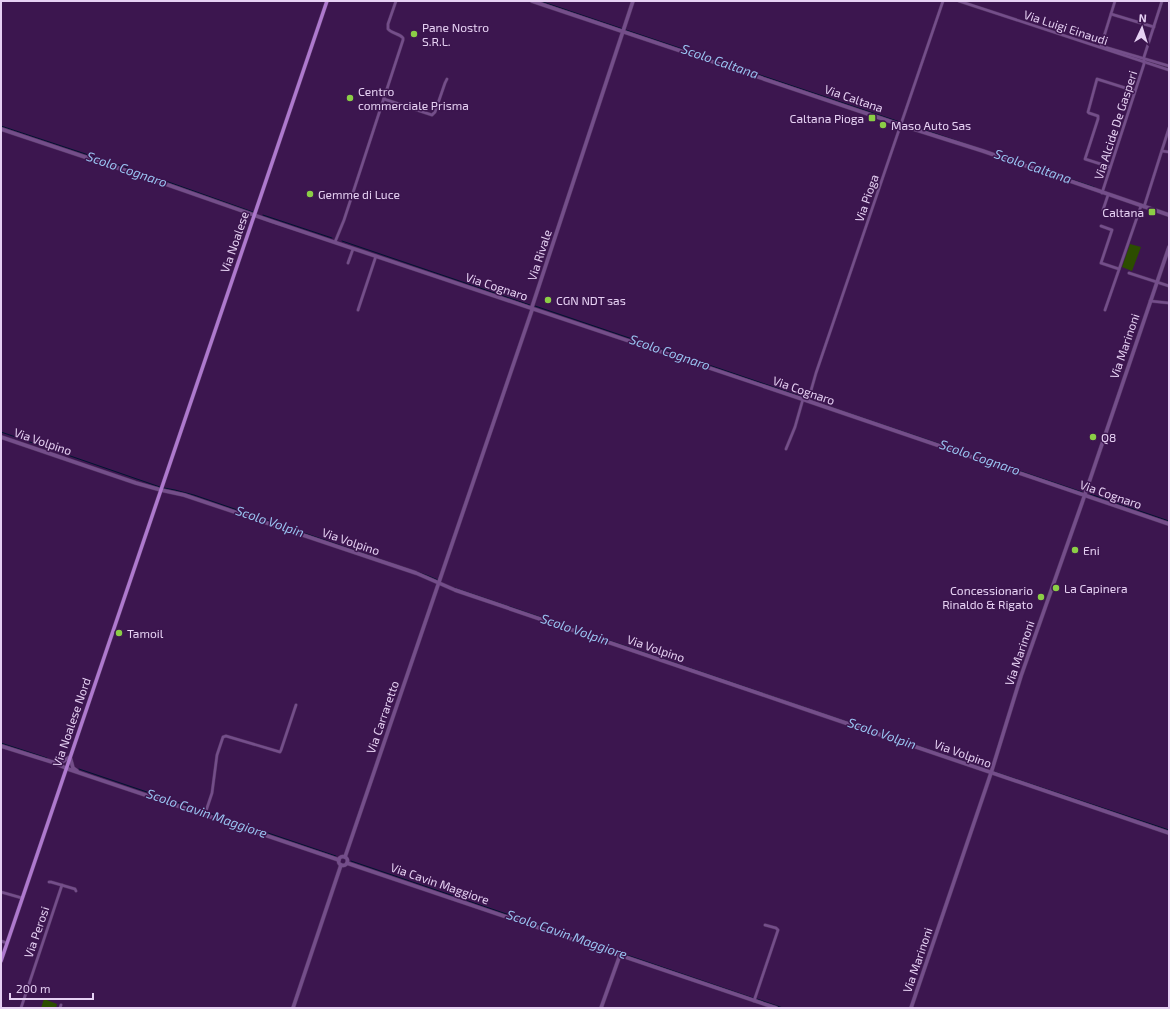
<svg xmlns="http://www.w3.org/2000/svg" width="1170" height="1009" viewBox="0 0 1170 1009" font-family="'Exo 2',sans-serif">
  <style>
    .green { fill: #2c4d00 }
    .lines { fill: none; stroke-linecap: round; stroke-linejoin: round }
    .stream { stroke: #001430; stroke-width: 1 }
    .street-casing { stroke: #513261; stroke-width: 3.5 }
    .secondary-casing { stroke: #513261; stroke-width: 4.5 }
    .primary-casing { stroke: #513261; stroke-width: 4.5 }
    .street { stroke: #744e8a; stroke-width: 2.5 }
    .secondary { stroke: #744e8a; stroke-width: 3.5 }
    .primary { stroke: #ae79ce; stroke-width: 3.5 }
    .poi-dot { fill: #8bce46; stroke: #3c164f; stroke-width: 1.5 }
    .labels { text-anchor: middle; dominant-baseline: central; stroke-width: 3; stroke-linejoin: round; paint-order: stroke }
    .poi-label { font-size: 12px; fill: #e6d1f3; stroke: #3c164f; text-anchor: start }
    .street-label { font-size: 12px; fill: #e6d1f3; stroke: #3c164f }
    .water-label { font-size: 13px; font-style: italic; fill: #9ac3f1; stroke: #3c164f }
  </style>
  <rect width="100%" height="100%" fill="#3c164f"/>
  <g class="green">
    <polygon points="1130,244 1141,247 1132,271 1122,267"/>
    <polygon points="44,999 57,1004 56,1008 41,1008"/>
  </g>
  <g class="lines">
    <g class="stream">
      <polyline points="540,1 623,29"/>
      <polyline points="626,30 900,122"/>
      <polyline points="904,123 1094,187"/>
      <polyline points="1,126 143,173 253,212"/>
      <polyline points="263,215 332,238"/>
      <polyline points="342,241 530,305"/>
      <polyline points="535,306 806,398"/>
      <polyline points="810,400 1082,492"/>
      <polyline points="1,432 160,487"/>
      <polyline points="164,488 175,490 194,495 426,575 438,580"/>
      <polyline points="1090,494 1169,521"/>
      <polyline points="455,588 986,769"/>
      <polyline points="1,743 47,758"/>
      <polyline points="79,769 336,856"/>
      <polyline points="995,772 1169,830"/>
      <polyline points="351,861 753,998"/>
      <polyline points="757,999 783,1008"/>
    </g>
    <g class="street-casing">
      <g id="street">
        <polyline points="959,1 1169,70"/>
        <polyline points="1111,14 1154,27"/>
        <polyline points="1101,46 1169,66"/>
        <polyline points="1101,46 1115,1"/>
        <polyline points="384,99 432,115 435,112 445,83 447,79"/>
        <polyline points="1162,151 1169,152"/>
        <polyline points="1110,167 1085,159 1098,119 1098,116 1089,113 1088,112 1097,79 1135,91"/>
        <polyline points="1102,193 1144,64 1144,57 1162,1"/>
        <polyline points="1144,207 1169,128"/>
        <polyline points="1103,210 1108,195"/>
        <polyline points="1101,226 1112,230 1101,263 1119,269"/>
        <path d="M335,242l9,-22 59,-180v-2c-4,-5 -11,-4 -15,-9v-5l8,-23"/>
        <polyline points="348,263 353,249"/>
        <polyline points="1129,273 1169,286"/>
        <polyline points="1150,301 1169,303"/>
        <polyline points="358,310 376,256"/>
        <polyline points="1105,310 1141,206"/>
        <polyline points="808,401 816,373 943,1"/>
        <polyline points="786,449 795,427 803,399"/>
        <polyline points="205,814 212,793 217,755 223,737 226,736 280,752 281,750 296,705"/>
        <polyline points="49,882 51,882 75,889 76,891"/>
        <polyline points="1,892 22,898"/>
        <polyline points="1,941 7,943"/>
        <polyline points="754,1001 778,930 776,928 765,925"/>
        <polyline points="21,1008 62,885"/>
        <polyline points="60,1008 61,1005"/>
      </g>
    </g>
    <g class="secondary-casing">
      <g id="secondary">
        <polyline points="532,1 901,125 983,151 1169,215"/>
        <polyline points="1,129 157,181 271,221 808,401 1169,524"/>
        <path d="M1,437l135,46 25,7 23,5 232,78 39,17c238,80 476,163 714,243"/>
        <polyline points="1,746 52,762 62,762 70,757 73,768 77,771"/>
        <polyline points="52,762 68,769 339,860"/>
        <circle cx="343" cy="861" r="4.5"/>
        <polyline points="345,857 532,310 532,307 633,1"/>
        <polyline points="347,863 776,1008"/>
        <polyline points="293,1008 341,865"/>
        <polyline points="601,1008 620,955"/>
        <polyline points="911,1008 991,773 1021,676 1082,503 1169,247"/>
      </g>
    </g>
    <g class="primary-casing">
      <polyline id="primary" points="1,961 327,1"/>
    </g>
    <use href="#street" class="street"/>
    <use href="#secondary" class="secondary"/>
    <use href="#primary" class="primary"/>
  </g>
  <g class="poi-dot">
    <circle cx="414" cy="34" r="4"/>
    <circle cx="350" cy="98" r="4"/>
    <rect x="868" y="114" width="8" height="8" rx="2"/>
    <circle cx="883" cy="125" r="4"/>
    <circle cx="310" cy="194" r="4"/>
    <rect x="1148" y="208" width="8" height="8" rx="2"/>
    <circle cx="548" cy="300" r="4"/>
    <circle cx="1093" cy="437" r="4"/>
    <circle cx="1075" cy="550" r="4"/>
    <circle cx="1056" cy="588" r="4"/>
    <circle cx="1041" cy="597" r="4"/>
    <circle cx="119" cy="633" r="4"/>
  </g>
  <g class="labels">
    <g class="poi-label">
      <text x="422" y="27">Pane Nostro<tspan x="422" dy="14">S.R.L.</tspan></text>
      <text x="358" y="91">Centro<tspan x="358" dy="14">commerciale Prisma</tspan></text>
      <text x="864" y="118" text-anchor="end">Caltana Pioga</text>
      <text x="891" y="125">Maso Auto Sas</text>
      <text x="318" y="194">Gemme di Luce</text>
      <text x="1144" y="212" text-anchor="end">Caltana</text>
      <text x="556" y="300">CGN NDT sas</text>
      <text x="1101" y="437">Q8</text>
      <text x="1083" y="550">Eni</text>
      <text x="1064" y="588">La Capinera</text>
      <text x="1033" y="590" text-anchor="end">Concessionario<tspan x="1033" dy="14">Rinaldo &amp; Rigato</tspan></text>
      <text x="127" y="633">Tamoil</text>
    </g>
    <g class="street-label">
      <text transform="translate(1066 27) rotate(18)">Via Luigi Einaudi</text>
      <text transform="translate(854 98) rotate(19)">Via Caltana</text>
      <text transform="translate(1115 125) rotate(-72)">Via Alcide De Gasperi</text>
      <text transform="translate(866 198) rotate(-71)">Via Pioga</text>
      <text transform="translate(234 242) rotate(-71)">Via Noalese</text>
      <text transform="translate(539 255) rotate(-72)">Via Rivale</text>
      <text transform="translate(497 286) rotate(18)">Via Cognaro</text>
      <text transform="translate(1124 346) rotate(-71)">Via Marinoni</text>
      <text transform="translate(804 390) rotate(19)">Via Cognaro</text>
      <text transform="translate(43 441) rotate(19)">Via Volpino</text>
      <text transform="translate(1111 494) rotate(19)">Via Cognaro</text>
      <text transform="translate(351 541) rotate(19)">Via Volpino</text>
      <text transform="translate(656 648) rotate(19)">Via Volpino</text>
      <text transform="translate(1019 653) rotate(-71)">Via Marinoni</text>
      <text transform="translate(382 717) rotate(-71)">Via Carraretto</text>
      <text transform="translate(71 722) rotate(-71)">Via Noalese Nord</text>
      <text transform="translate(963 753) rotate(20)">Via Volpino</text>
      <text transform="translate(440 883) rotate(19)">Via Cavin Maggiore</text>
      <text transform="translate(36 932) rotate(-71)">Via Perosi</text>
      <text transform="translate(917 960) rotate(-71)">Via Marinoni</text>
    </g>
    <g class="water-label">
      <text transform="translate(720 61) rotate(19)">Scolo Caltana</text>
      <text transform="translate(1033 166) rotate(19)">Scolo Caltana</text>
      <text transform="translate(127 169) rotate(19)">Scolo Cognaro</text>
      <text transform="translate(670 352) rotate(19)">Scolo Cognaro</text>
      <text transform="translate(980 457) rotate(19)">Scolo Cognaro</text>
      <text transform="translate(270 521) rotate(19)">Scolo Volpin</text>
      <text transform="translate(575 629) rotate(19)">Scolo Volpin</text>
      <text transform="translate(882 733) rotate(19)">Scolo Volpin</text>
      <text transform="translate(207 813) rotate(19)">Scolo Cavin Maggiore</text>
      <text transform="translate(567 934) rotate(19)">Scolo Cavin Maggiore</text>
    </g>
  </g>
  <rect width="1170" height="1009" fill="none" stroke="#e6d1f3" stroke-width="4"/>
  <g transform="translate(1142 28) rotate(4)" stroke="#3c164f" stroke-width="3" paint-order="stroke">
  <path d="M0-3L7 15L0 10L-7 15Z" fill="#e6d1f3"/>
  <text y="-6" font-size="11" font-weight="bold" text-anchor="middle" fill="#e6d1f3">N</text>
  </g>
  <path d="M10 993v6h83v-6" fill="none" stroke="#e6d1f3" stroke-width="2"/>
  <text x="16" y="993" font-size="12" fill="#e6d1f3" stroke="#3c164f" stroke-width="3" paint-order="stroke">200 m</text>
</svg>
